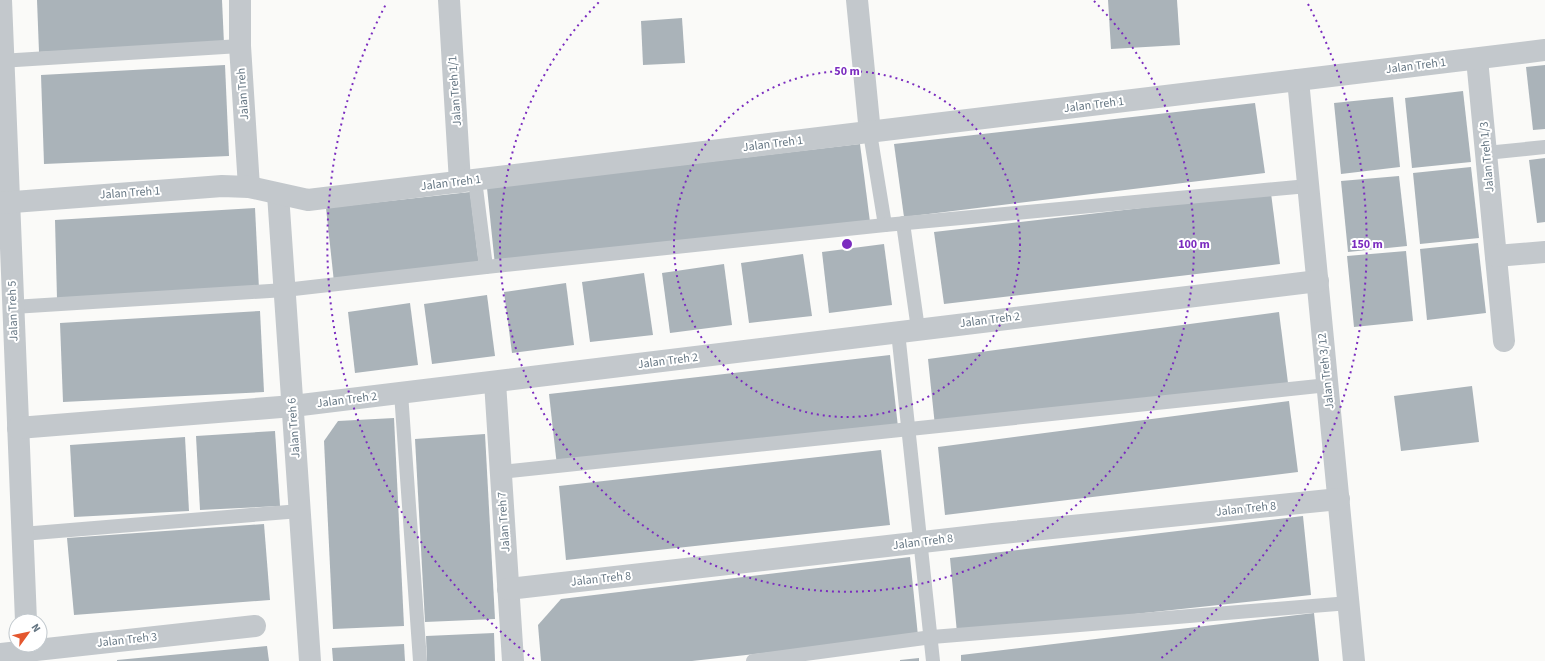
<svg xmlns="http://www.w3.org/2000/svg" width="1545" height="661" viewBox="0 0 1545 661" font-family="'Source Sans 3',sans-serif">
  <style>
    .building { fill: #aab3b9 }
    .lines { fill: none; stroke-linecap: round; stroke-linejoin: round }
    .service { stroke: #c3c8cc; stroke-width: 14 }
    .minor { stroke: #c3c8cc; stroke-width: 22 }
    .ring { fill: none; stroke: #7b2cbf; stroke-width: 2; stroke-dasharray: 2 4 }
    .labels { text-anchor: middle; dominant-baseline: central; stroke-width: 4; stroke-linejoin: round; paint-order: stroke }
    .street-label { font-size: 12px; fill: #657683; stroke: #fff }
    .centre { fill: #7b2cbf; stroke: #fff; stroke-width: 2 }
    .ring-label { font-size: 12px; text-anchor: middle; font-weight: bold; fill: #7b2cbf; stroke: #fff; stroke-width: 4; stroke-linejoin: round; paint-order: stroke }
  </style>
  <rect width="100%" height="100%" fill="#fafaf8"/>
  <g class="building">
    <polygon points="37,0 222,0 224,44 39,52"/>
    <polygon points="1108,0 1177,0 1180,45 1111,49"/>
    <polygon points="682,18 685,63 643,65 641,21"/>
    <polygon points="225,65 229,156 44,164 41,75"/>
    <polygon points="1545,65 1545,129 1533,130 1526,67"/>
    <polygon points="1463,91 1471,162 1412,168 1405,98"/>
    <polygon points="1393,97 1400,167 1341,174 1334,103"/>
    <polygon points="1255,103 1265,173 904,217 894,144"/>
    <polygon points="860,144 870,222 495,265 487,188"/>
    <polygon points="1545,158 1545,222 1537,223 1529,160"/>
    <polygon points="1471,167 1479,238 1420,244 1413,173"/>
    <polygon points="1399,176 1407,246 1348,252 1341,181"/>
    <polygon points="470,192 479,265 334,282 326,208"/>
    <polygon points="1271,193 1280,264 944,304 934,232"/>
    <polygon points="255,208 259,289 57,299 55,220"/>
    <polygon points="1478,243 1486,313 1427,320 1420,249"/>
    <polygon points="884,244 892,305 829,313 822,252"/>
    <polygon points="1406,251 1413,321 1354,327 1347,256"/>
    <polygon points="803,254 812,316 749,323 741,263"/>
    <polygon points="724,264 732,325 670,333 662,273"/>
    <polygon points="644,273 653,335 590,342 582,282"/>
    <polygon points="566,283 574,345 512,353 504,292"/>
    <polygon points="487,295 495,356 432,364 424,304"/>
    <polygon points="410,303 418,365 355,373 348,312"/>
    <polygon points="260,311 264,392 63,402 60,323"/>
    <polygon points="1279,312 1288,383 935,426 928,359"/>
    <polygon points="890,355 898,427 557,466 549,394"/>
    <polygon points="1472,386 1479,442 1401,451 1394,396"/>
    <polygon points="1289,401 1298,472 945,515 938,447"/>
    <polygon points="394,418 404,626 333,629 324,441 338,421"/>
    <polygon points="275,431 280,506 200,510 196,436"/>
    <polygon points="485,434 495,619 425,622 415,439"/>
    <polygon points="185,437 189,511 74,517 70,445"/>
    <polygon points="881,450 890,525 566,560 559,486"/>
    <polygon points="1303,516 1311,595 957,633 950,558"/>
    <polygon points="264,524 270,600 74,615 67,538"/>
    <polygon points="910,557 918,636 692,661 541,661 538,625 561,599"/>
    <polygon points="1314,613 1319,661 961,661 961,655"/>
    <polygon points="494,633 495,661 427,661 426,636"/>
    <polygon points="404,644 405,661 333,661 332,648"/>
    <polygon points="267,646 269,661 117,661 117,660"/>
    <polygon points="919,658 919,661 900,661 900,660"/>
  </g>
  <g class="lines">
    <g class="service">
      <polyline points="0,61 240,46"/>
      <polyline points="870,133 885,225"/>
      <polyline points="1486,153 1545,147"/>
      <polyline points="475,180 486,267"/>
      <polyline points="903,223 918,329"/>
      <polyline points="13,307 285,290 486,267 885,225 1308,186"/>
      <polyline points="898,332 933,661"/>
      <polyline points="401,393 420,661"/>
      <polyline points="501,472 1328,385"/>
      <polyline points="22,534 300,511"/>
      <polyline points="753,661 932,637 1349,603"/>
    </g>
    <g class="minor">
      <polyline points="1,0 26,621"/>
      <polyline points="240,0 240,46 249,187"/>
      <polyline points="449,0 460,182"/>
      <polyline points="857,0 870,133"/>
      <polyline points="1477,59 1504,341"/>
      <polyline points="1298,80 1354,661"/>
      <polyline points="278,194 310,661"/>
      <polyline points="0,203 222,186 249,187 308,200 1545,50"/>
      <polyline points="1496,256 1545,252"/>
      <polyline points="495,382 513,661"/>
      <polyline points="18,428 293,406 1318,281"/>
      <polyline points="508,589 993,534 1339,499"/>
      <polyline points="0,654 255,626"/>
    </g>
  </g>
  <g class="ring">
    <circle cx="847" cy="244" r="173"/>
    <path d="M1094 1A347 347 0 1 1 600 1"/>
    <path d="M534 659A520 520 0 0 1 386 4M1308 4A520 520 0 0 1 1160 659"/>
  </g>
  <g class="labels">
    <g class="street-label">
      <text transform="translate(1416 66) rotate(-7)">Jalan Treh 1</text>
      <text transform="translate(455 91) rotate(-94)">Jalan Treh 1/1</text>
      <text transform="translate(243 94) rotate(-94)">Jalan Treh</text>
      <text transform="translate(1094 105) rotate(-7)">Jalan Treh 1</text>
      <text transform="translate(773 144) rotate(-7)">Jalan Treh 1</text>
      <text transform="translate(1487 157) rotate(-95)">Jalan Treh 1/3</text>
      <text transform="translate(451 183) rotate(-7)">Jalan Treh 1</text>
      <text transform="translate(130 193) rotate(-4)">Jalan Treh 1</text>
      <text transform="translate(13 311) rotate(-92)">Jalan Treh 5</text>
      <text transform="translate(990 320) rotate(-7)">Jalan Treh 2</text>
      <text transform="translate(668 361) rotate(-7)">Jalan Treh 2</text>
      <text transform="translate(1326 371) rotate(-96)">Jalan Treh 3/12</text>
      <text transform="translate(347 400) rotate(-7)">Jalan Treh 2</text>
      <text transform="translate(294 428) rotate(-94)">Jalan Treh 6</text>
      <text transform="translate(1246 509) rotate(-6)">Jalan Treh 8</text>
      <text transform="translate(504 522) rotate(-94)">Jalan Treh 7</text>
      <text transform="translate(923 542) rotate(-7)">Jalan Treh 8</text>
      <text transform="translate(601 579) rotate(-6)">Jalan Treh 8</text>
      <text transform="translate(127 640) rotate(-6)">Jalan Treh 3</text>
    </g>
  </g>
  <circle cx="847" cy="244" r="6" class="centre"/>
  <g class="ring-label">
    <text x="847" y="75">50 m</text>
    <text x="1194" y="248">100 m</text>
    <text x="1367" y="248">150 m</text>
  </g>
  <g transform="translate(28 633) rotate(57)"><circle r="19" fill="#ffffff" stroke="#c1c8cd"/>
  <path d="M0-3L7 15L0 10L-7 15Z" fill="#e4572e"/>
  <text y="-6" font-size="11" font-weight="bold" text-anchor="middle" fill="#657683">N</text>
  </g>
</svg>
